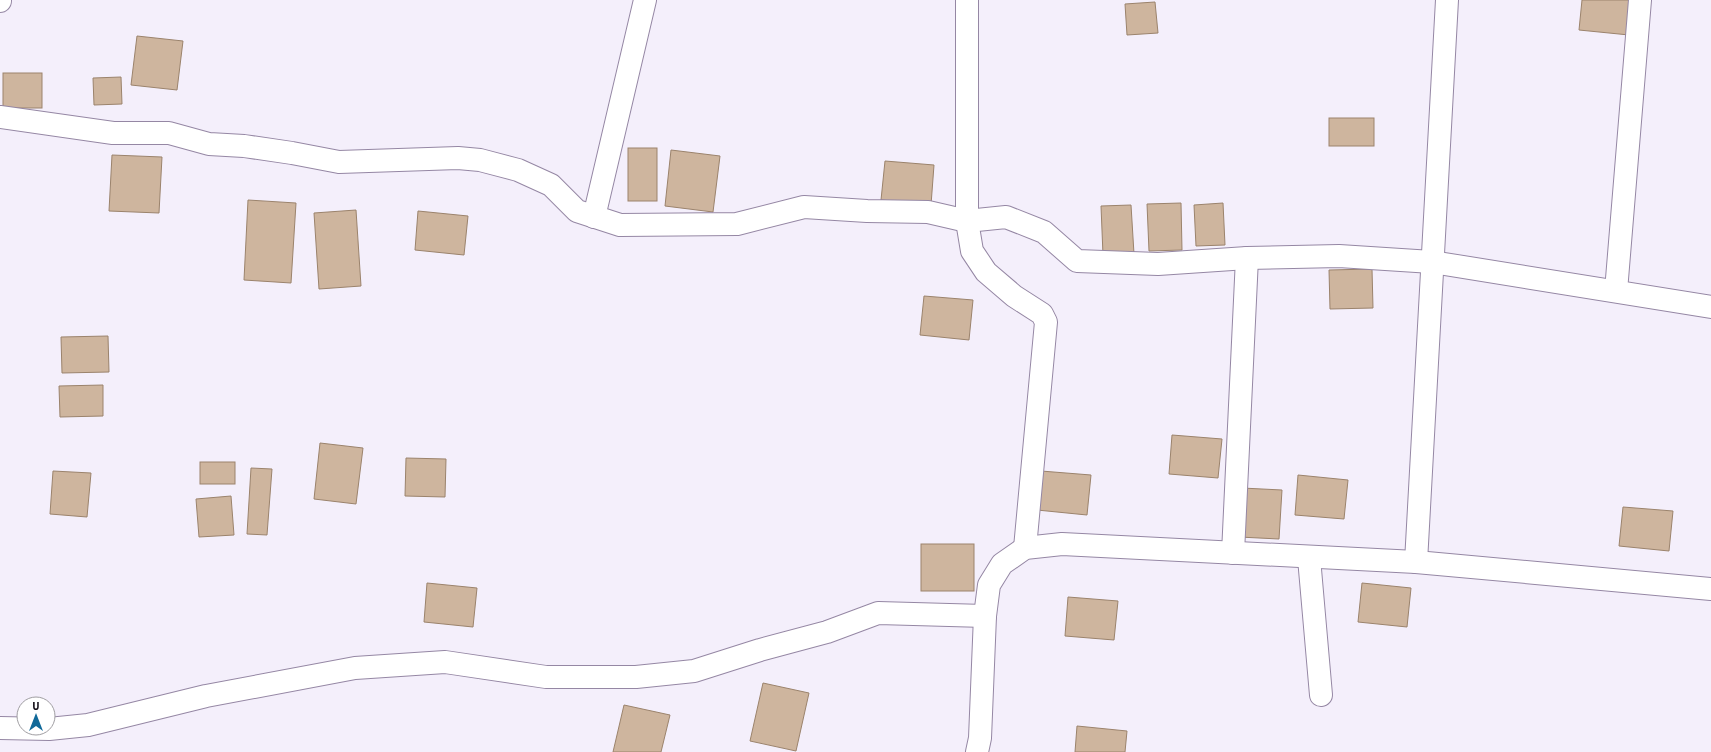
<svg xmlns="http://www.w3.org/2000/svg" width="1711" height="752" viewBox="0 0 1711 752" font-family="'Source Sans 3',sans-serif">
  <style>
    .building { fill: #ceb59e; stroke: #9b836c }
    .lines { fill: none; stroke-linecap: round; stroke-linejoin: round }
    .minor-casing { stroke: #9587a4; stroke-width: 24 }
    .minor { stroke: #fff; stroke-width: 22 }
  </style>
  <rect width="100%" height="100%" fill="#f4effb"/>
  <g class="building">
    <polygon points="1582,0 1632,0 1629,35 1579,30"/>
    <polygon points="1155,2 1158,33 1127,35 1125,4"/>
    <polygon points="137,36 183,41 177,90 131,85"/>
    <rect x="3" y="73" width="39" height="35"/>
    <polygon points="121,77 122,104 94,105 93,78"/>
    <rect x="1329" y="118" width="45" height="28"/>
    <rect x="628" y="148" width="29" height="53"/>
    <polygon points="671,150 720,156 713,212 665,206"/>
    <polygon points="112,155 162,157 159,213 109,211"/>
    <polygon points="885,161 934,165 931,205 881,200"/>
    <polygon points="248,200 296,203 291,283 244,280"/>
    <polygon points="1181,203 1182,250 1149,251 1147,204"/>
    <polygon points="1223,203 1225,245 1196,246 1194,205"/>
    <polygon points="1131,205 1134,254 1103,255 1101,206"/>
    <polygon points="356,210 361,286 319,289 314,213"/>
    <polygon points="418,211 468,216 464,255 415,250"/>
    <polygon points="1372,269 1373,308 1330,309 1329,270"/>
    <polygon points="924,296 973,300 969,340 920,335"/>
    <polygon points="108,336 109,372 62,373 61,337"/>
    <polygon points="103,385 103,416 60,417 59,386"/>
    <polygon points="1172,435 1222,439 1218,478 1169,474"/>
    <polygon points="320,443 363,448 356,504 314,499"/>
    <polygon points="406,458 446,459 445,497 405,496"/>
    <rect x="200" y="462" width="35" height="22"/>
    <polygon points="251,468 272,469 267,535 247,534"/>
    <polygon points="53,471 91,473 87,517 50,514"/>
    <polygon points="1041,471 1091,475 1087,515 1037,510"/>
    <polygon points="1298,475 1348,480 1344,519 1295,515"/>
    <polygon points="1242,488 1282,490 1279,539 1239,537"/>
    <polygon points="231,496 234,535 199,537 196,499"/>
    <polygon points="1623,507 1673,511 1669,551 1619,546"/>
    <rect x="921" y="544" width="53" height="47"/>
    <polygon points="427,583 477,588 473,627 424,622"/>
    <polygon points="1362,583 1411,588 1407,627 1358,622"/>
    <polygon points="1068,597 1118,601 1114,640 1065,636"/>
    <polygon points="763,683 809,693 796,751 750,741"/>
    <polygon points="624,705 670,715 661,752 613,752"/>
    <polygon points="1077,726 1127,731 1125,752 1075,752"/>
  </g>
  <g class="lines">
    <g class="minor-casing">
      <g id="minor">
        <polyline points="967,0 967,221 972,251 986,272 1014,296 1042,314 1046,322 1025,548"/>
        <polyline points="0,1 0,0"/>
        <polyline points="0,117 113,133 169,133 209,144 244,146 292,153 339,162 458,158 480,160 518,170 551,185 577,211 620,225 737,224 804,207 867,211 928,212 967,221 1006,217 1044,232 1077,261 1158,264 1247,258 1339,256 1432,262 1711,307"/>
        <polyline points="594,217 645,0"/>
        <polyline points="1616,291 1640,0"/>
        <polyline points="1233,553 1247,258"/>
        <polyline points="1309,558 1321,695"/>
        <polyline points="1416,562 1447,0"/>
        <polyline points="0,728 49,729 88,725 206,696 355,668 445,662 546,677 636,677 694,671 760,650 827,632 878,613 985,616"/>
        <polyline points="977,752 980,738 985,616 989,585 1002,564 1025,548 1062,544 1416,562 1711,589"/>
      </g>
    </g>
    <use href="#minor" class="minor"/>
  </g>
  <g transform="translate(36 716)"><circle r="19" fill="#ffffff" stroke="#a09ea2"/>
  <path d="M0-3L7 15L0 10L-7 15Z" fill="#106999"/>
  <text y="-6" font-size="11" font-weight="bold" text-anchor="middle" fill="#110c16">U</text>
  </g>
</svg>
